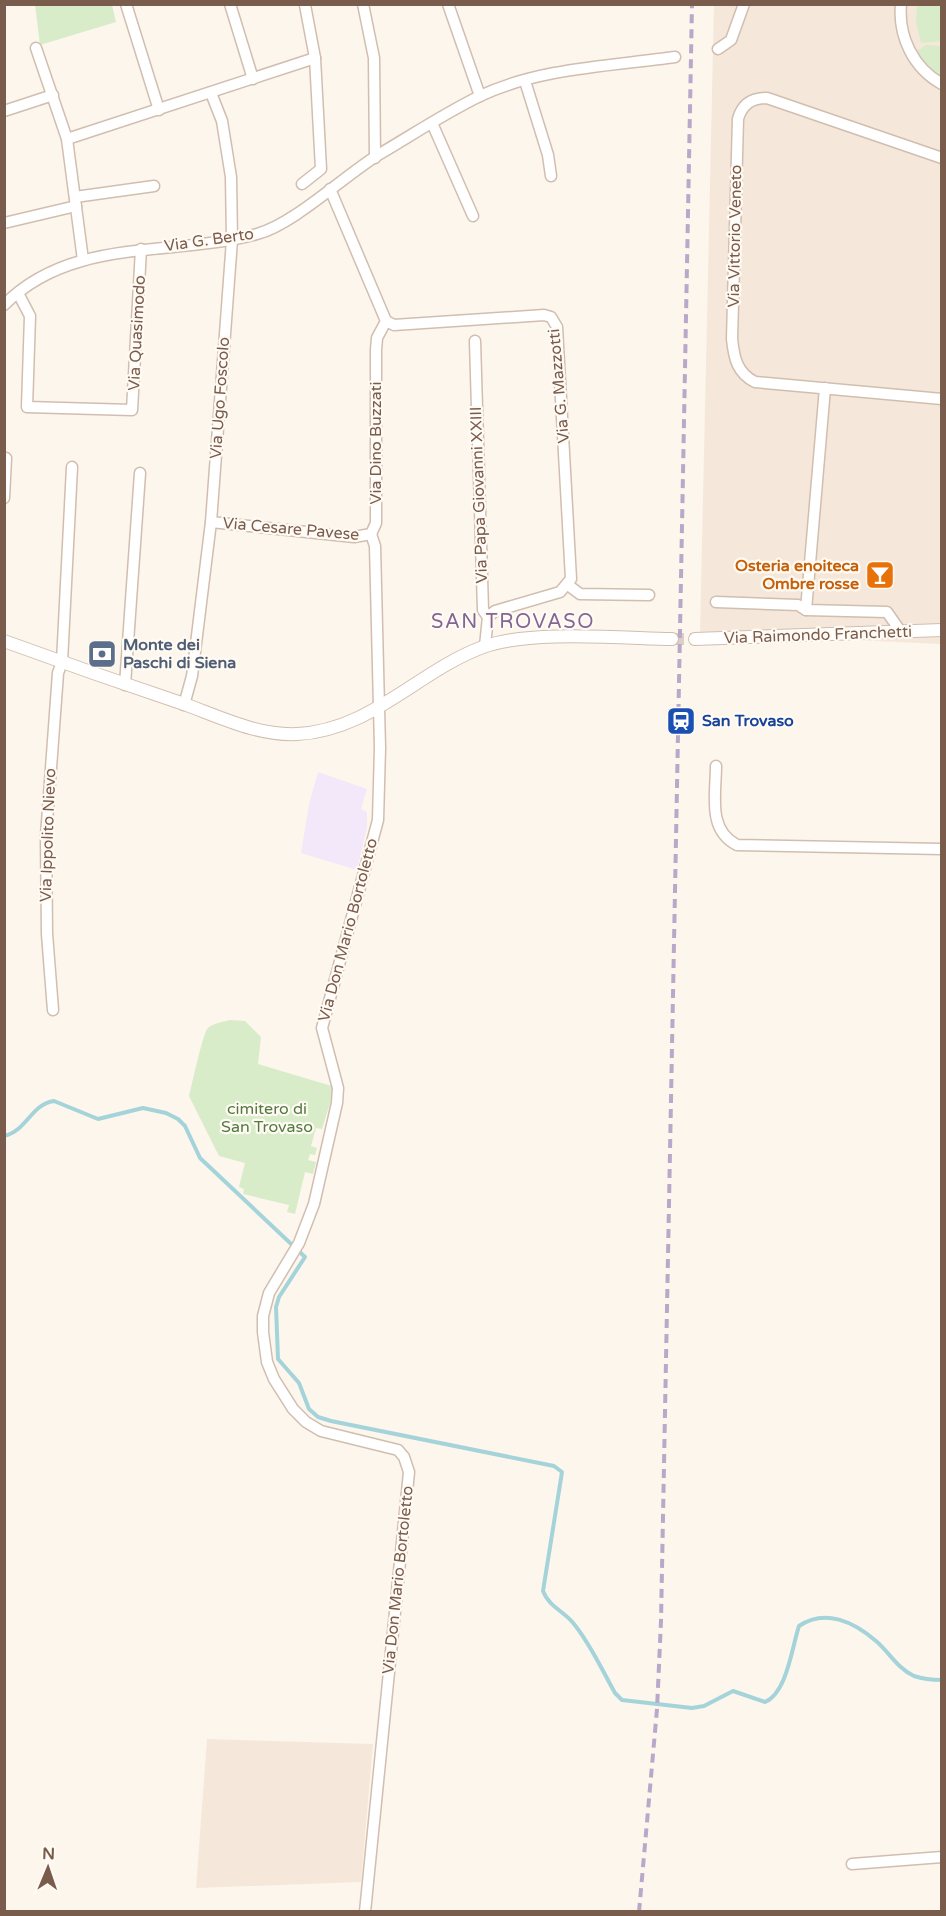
<svg xmlns="http://www.w3.org/2000/svg" width="946" height="1916" viewBox="0 0 946 1916" font-family="'Varela Round',sans-serif">
  <style>
    .residential { fill: #f5e8da }
    .education { fill: #f3e8fa }
    .green { fill: #d8ecc9 }
    .lines { fill: none; stroke-linecap: round; stroke-linejoin: round }
    .stream { stroke: #a5d3da; stroke-width: 4 }
    .tertiary-tunnel { stroke: #dcd0c4; stroke-width: 12; stroke-dasharray: 12 6; stroke-linecap: butt }
    .minor-casing { stroke: #d1beb0; stroke-width: 13 }
    .tertiary-casing { stroke: #d1beb0; stroke-width: 14 }
    .minor { stroke: #fff; stroke-width: 10 }
    .tertiary { stroke: #fff; stroke-width: 12 }
    .rail { stroke: #b9a8c9; stroke-width: 4; stroke-dasharray: 9 6; stroke-linecap: butt }
    .labels { text-anchor: middle; dominant-baseline: central; stroke-width: 4.5; stroke-linejoin: round; paint-order: stroke }
    .street-label { font-size: 16px; fill: #7a5c4d; stroke: #fffaf3 }
    .food-label { font-size: 16px; font-weight: bold; fill: #c56008; stroke: #fffaf3; text-anchor: end }
    .service-label { font-size: 16px; font-weight: bold; fill: #4e5e75; stroke: #fffaf3; text-anchor: start }
    .transit-label { font-size: 16px; font-weight: bold; fill: #164399; stroke: #fffaf3; text-anchor: start }
    .park-label { font-size: 16px; fill: #537a41; stroke: #fffaf3 }
    .quarter-label { font-size: 20px; letter-spacing: 1.5px; fill: #846695; stroke: #fffaf3 }
  </style>
  <rect width="100%" height="100%" fill="#fdf6ec"/>
  <g class="residential">
    <polygon points="714,5 941,5 941,644 700,633"/>
    <polygon points="207,1739 373,1744 361,1882 196,1888"/>
  </g>
  <polygon class="education" points="318,772 367,789 361,809 367,812 367,827 357,870 301,853 309,804"/>
  <g class="green">
    <polygon points="35,5 112,5 116,22 40,45"/>
    <polygon points="917,5 941,5 941,41 921,43 916,22"/>
    <polygon points="926,45 941,46 941,72 939,76 915,52"/>
    <path d="M230,1020l15,1 16,16 -3,27 77,23 -13,42 -6,-1 -5,18 6,2 -2,7 -5,-1 -2,6 8,2 -3,12 -8,-2 -10,42 -8,-2 2,-7 -46,-11 1,-5 -5,-2 6,-24 -26,-7 -30,-60c3,-11 14,-64 19,-68 5,-5 15,-6 22,-8z"/>
  </g>
  <g class="lines">
    <path class="stream" d="M4,1136c23,-5 27,-32 50,-35l44,18 45,-11 23,5 12,6 7,7 15,32 105,99 -26,40 -3,10 2,52 21,24 10,26 9,8 13,4 223,45 8,6 -19,119c6,16 21,20 31,33 17,21 28,46 41,69l7,7 70,8 12,-2 29,-15 32,11c22,-9 27,-55 34,-76 26,-18 55,-4 77,15 13,11 21,27 38,35 9,3 18,4 28,4"/>
    <polyline class="tertiary-tunnel" points="672,639 695,639"/>
    <g class="minor-casing">
      <g id="minor">
        <polyline points="126,4 159,110"/>
        <polyline points="230,4 253,79"/>
        <polyline points="363,4 374,58 375,158"/>
        <polyline points="448,4 480,96"/>
        <path d="M901,4c-3,32 12,64 41,80"/>
        <polyline points="36,48 67,139 83,260"/>
        <polyline points="718,49 731,40 744,4"/>
        <polyline points="525,81 548,155 551,176"/>
        <polyline points="4,111 53,95"/>
        <polyline points="432,123 473,216"/>
        <polyline points="67,139 315,58"/>
        <path d="M942,158l-175,-60c-15,0 -25,6 -29,21l-6,220c2,19 5,34 23,43l187,17"/>
        <polyline points="302,184 321,169 315,58 305,5"/>
        <polyline points="330,189 386,321 377,338 376,350 376,523 371,534"/>
        <polyline points="75,197 154,186"/>
        <polyline points="4,223 76,206"/>
        <polyline points="18,293 30,316 27,407 132,410 141,249"/>
        <path d="M4,305c68,-69 169,-48 253,-71 37,-10 87,-58 121,-79 34,-20 67,-42 102,-59 59,-28 131,-30 195,-39"/>
        <polyline points="386,321 394,325 544,315 551,317 557,327 571,579 560,592 495,611 488,617"/>
        <polyline points="475,341 483,610 488,617 485,646"/>
        <polyline points="825,388 806,610 887,612 901,632"/>
        <polyline points="4,498 6,458"/>
        <polyline points="211,522 354,537 371,534"/>
        <polyline points="568,585 580,594 649,595"/>
        <polyline points="716,602 798,605 806,610"/>
        <polyline points="125,685 140,473"/>
        <polyline points="184,705 192,676 211,522 232,240 231,177 222,121 211,93"/>
        <path d="M716,766c0,28 -9,64 21,79l205,4"/>
        <polyline points="53,1010 47,934 46,836 58,673 62,662 72,467"/>
        <polyline points="852,1864 942,1857"/>
        <polyline points="365,1912 409,1472 404,1457 398,1450 321,1431 306,1422 293,1409 274,1379 267,1362 263,1332 263,1316 269,1293 299,1243 314,1204 337,1103 338,1088 322,1028 378,820 380,748 375,546 371,534"/>
      </g>
    </g>
    <g class="tertiary-casing">
      <g id="tertiary">
        <polyline points="695,639 942,630"/>
        <path d="M4,641c60,22 120,43 180,63 36,13 74,32 113,30 73,-3 121,-63 186,-87 46,-17 138,-9 189,-8"/>
      </g>
    </g>
    <use href="#minor" class="minor"/>
    <use href="#tertiary" class="tertiary"/>
    <polyline class="rail" points="639,1912 657,1709 661,1621 692,4"/>
  </g>
  <defs>
    <g id="bar-square" transform="scale(1.5)"><rect x="-9" y="-9" width="18" height="18" rx="4" fill="#e8710a" stroke="#fffaf3"/><path d="M-6-5H6L.8 .8V4.5H3.5V6h-7V4.5H-.8V.8Z" fill="#fff"/></g>
    <g id="bank-square" transform="scale(1.5)"><rect x="-9" y="-9" width="18" height="18" rx="4" fill="#5c6f8a" stroke="#fffaf3"/><path d="M-6-4H6V4H-6ZM0-2.3a2.3 2.3 0 1 0 0 4.6a2.3 2.3 0 1 0 0-4.6Z" fill="#fff"/></g>
    <g id="station-square" transform="scale(1.5)"><rect x="-9" y="-9" width="18" height="18" rx="4" fill="#1a4fb4" stroke="#fffaf3"/><path d="M-3-6H3Q5-6 5-4V2Q5 4 3 4L4.5 6H3L1.5 4h-3L-3 6H-4.5L-3 4Q-5 4-5 2V-4Q-5-6-3-6ZM-3.5-4v3h7v-3ZM-3.5 1v1.5H-2V1ZM2 1v1.5H3.5V1Z" fill="#fff"/></g>
  </defs>
  <g fill-rule="evenodd">
    <use href="#bar-square" x="880" y="575"/>
    <use href="#bank-square" x="102" y="654"/>
    <use href="#station-square" x="681" y="721"/>
  </g>
  <g class="labels">
    <g class="street-label">
      <text transform="translate(735 236) rotate(-89)">Via Vittorio Veneto</text>
      <text transform="translate(209 240) rotate(-8)">Via G. Berto</text>
      <text transform="translate(137 333) rotate(-87)">Via Quasimodo</text>
      <text transform="translate(559 386) rotate(-95)">Via G. Mazzotti</text>
      <text transform="translate(220 398) rotate(-86)">Via Ugo Foscolo</text>
      <text transform="translate(376 443) rotate(-90)">Via Dino Buzzati</text>
      <text transform="translate(479 495) rotate(-92)">Via Papa Giovanni XXIII</text>
      <text transform="translate(291 529) rotate(5)">Via Cesare Pavese</text>
      <text transform="translate(818 635) rotate(-2)">Via Raimondo Franchetti</text>
      <text transform="translate(48 835) rotate(-88)">Via Ippolito Nievo</text>
      <text transform="translate(348 930) rotate(-75)">Via Don Mario Bortoletto</text>
      <text transform="translate(398 1580) rotate(-84)">Via Don Mario Bortoletto</text>
    </g>
    <g class="food-label">
      <text x="859" y="566">Osteria enoiteca<tspan x="859" dy="18">Ombre rosse</tspan></text>
    </g>
    <g class="service-label">
      <text x="123" y="645">Monte dei<tspan x="123" dy="18">Paschi di Siena</tspan></text>
    </g>
    <g class="transit-label">
      <text x="702" y="721">San Trovaso</text>
    </g>
    <g class="park-label">
      <text x="267" y="1109">cimitero di<tspan x="267" dy="18">San Trovaso</tspan></text>
    </g>
    <g class="quarter-label">
      <text x="513" y="622">SAN TROVASO</text>
    </g>
  </g>
  <rect width="946" height="1916" fill="none" stroke="#7a5c4d" stroke-width="12"/>
  <g transform="translate(48 1868) rotate(2)" stroke="#fffaf3" stroke-width="4.5" paint-order="stroke">
  <path d="M0-4.5L10 22L0 15L-10 22Z" fill="#7a5c4d"/>
  <text y="-9" font-size="16" font-weight="bold" text-anchor="middle" fill="#7a5c4d">N</text>
  </g>
</svg>
